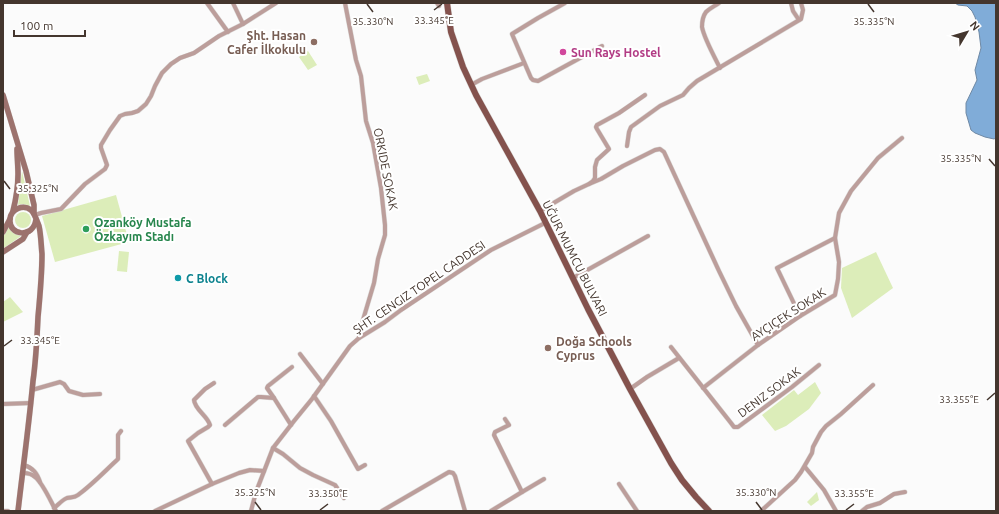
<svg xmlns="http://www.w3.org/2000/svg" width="999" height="514" viewBox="0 0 999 514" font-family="Ubuntu,sans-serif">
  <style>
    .green { fill: #dcedb9 }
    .water { fill: #80acd8; stroke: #6e89a5 }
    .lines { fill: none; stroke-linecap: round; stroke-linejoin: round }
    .street-casing { stroke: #dad8d6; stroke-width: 5 }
    .secondary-casing { stroke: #dad8d6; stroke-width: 6 }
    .primary-casing { stroke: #dad8d6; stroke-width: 7 }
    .street { stroke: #bc9e9b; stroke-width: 4 }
    .secondary { stroke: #9c726d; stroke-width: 5.5 }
    .primary { stroke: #84524d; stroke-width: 6 }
    .ticks { fill: none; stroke: #44362e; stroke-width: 1.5 }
    .education-dot { fill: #8d6e63; stroke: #fff; stroke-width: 1.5 }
    .hotel-dot { fill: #d1479c; stroke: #fff; stroke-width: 1.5 }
    .leisure-dot { fill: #2e9e5b; stroke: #fff; stroke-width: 1.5 }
    .culture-dot { fill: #0f9aa8; stroke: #fff; stroke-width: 1.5 }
    .labels { text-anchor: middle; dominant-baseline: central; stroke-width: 4; stroke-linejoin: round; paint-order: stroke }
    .education-label { font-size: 12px; font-weight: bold; fill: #785e54; stroke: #fff; text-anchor: end }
    .hotel-label { font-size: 12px; font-weight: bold; fill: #b23c85; stroke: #fff; text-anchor: start }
    .street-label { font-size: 12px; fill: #44362e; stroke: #fff }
    .leisure-label { font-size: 12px; font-weight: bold; fill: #27864d; stroke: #fff; text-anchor: start }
    .culture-label { font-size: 12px; font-weight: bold; fill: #0d838f; stroke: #fff; text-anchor: start }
    .ticks-label { font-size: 10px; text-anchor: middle; fill: #44362e; stroke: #fff; stroke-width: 4; stroke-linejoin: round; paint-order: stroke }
  </style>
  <rect width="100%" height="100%" fill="#fbfbfb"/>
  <g class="green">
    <polygon points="308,51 317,65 308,70 299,57"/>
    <polygon points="427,74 430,81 419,85 416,77"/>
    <polygon points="22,171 30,206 22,204 18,205"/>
    <polygon points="116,195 129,242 55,262 42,216"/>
    <circle cx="23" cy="220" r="8"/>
    <polygon points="8,227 13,232 21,236 3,249 3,237"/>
    <polygon points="119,251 129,252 127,272 117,271"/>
    <polygon points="876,252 893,288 852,318 841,288 842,268"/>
    <polygon points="10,297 23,312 3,322 3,302"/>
    <polygon points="815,382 821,393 809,409 786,426 775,431 762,415 794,390 798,395"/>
    <polygon points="817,492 819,500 811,506 807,502"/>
  </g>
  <polygon class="water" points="955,3 996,3 996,138 994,139 985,137 975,133 971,130 966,113 966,103 977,80 975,70 981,48 979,32 975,17 972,11 967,6 958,5"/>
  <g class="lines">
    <g class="street-casing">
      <g id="street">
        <polyline points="207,3 228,32"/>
        <polyline points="233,3 243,24"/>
        <polyline points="345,3 356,60 361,76 366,121 373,143 381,188 385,225 385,235 378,259 374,283 360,330 359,338"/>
        <polyline points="437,3 439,6"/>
        <polyline points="565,3 538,18 512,34 531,78 533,80 538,81 602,46"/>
        <path d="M719,3c-4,3 -9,5 -13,9 -3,4 -4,11 -4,15 2,11 13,31 18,41"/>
        <polyline points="791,3 793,11 799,20"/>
        <polyline points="471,85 482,79 524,63"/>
        <polyline points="627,146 629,132 631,127 660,106 683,95 689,88 697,81 801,19 803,10 801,3"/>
        <polyline points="589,184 601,179 623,166 655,150 660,149 664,152 719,271 736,306 758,345"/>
        <polyline points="540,211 574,191 589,184 593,181 595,178 595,167 597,160 609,149 597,129 596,127 597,125 619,113 645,95"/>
        <polyline points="35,215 41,213 61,209 85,184 105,169 107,165 101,148 101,145 110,130 120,116 125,114 132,113 138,111 146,104 151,96 155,86 162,73 171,64 180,58 194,53 219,36 243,24 276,3"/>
        <polyline points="573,278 648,236"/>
        <polyline points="800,316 777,268 835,238"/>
        <polyline points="671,347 731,423 734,427 738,427 792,387 819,365"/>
        <polyline points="300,354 323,384"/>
        <polyline points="703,388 758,345 800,316 835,295 838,279 839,262 835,238 839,213 851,191 878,158 902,138"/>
        <polyline points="630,389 647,377 679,358"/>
        <polyline points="32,390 60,382 64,384 69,391 83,395 100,394"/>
        <polyline points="314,396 331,421 358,469 365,465"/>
        <polyline points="3,404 31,403"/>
        <polyline points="225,425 258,397 261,397 274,398"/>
        <polyline points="291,425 274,398 267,388 268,386 292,367"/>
        <polyline points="273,448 283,454 300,468 313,475 335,485 344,498"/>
        <path d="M24,465c9,3 13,8 16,17"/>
        <polyline points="805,467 824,490 836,511"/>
        <path d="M23,473c4,0 9,1 12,4 8,6 16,25 21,34"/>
        <path d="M212,484l-24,-43 10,-8 10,-6 2,-2c-3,-10 -15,-15 -16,-25l11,-11 9,-6"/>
        <polyline points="619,484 637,511"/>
        <polyline points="522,492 544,479"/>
        <path d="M54,508c4,-3 8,-8 13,-10 4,-1 7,0 11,-3 15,-11 27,-24 40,-36v-24l3,-4"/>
        <polyline points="3,511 8,511"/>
        <polyline points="155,511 212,484 239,473 250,470 264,471"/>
        <polyline points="251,511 256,492 273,448 294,421 312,399 350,346 359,338 385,322 401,310 491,250 545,223"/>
        <polyline points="382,511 449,472 453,473 455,476 465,511"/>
        <polyline points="491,511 522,492 494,435 495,432 509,425 505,419"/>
        <polyline points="761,511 795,480 801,472 812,453 813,447 821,432 826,426 841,414 873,385"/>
        <polyline points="862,511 867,507 880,503 894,494 905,492"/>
      </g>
    </g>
    <g class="secondary-casing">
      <g id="secondary">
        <polyline points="3,95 26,171 34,205 34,213"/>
        <path d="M13,211c3,-12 5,-24 5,-37 0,-9 -1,-17 -1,-25"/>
        <polyline points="3,232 10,219"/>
        <polyline points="3,252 23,239 27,232"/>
        <path d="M18,511c5,-43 11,-87 15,-130 3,-21 4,-42 5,-64 2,-21 4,-42 4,-63 -1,-10 -1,-19 -3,-28 -2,-5 -4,-12 -8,-16 -8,-6 -20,-1 -21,9 -2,17 24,20 26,0"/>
      </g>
    </g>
    <g class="primary-casing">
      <polyline id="primary" points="447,3 451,32 463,67 476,95 540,211 588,309 630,389 671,463 682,480 696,497 709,511"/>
    </g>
    <use href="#street" class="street"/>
    <use href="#secondary" class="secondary"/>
    <use href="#primary" class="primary"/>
  </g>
  <path class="ticks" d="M367,4l6,8M868,4l6,8M434,10l8,-6M989,159l6,7M4,181l6,8M4,346l8,-6M987,400l8,-7M255,502l6,8M756,502l6,8M320,510l8,-6M846,510l8,-6"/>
  <g class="education-dot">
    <circle cx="314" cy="42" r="4"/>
    <circle cx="548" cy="348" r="4"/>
  </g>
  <circle class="hotel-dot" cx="563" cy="52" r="4"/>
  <circle class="leisure-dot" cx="86" cy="229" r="4"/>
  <circle class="culture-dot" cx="178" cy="278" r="4"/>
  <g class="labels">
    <g class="education-label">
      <text x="306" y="35">Şht. Hasan<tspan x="306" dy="14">Cafer İlkokulu</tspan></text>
      <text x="556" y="341" text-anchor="start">Doğa Schools<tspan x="556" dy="14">Cyprus</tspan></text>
    </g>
    <g class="hotel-label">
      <text x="571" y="52">Sun Rays Hostel</text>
    </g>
    <g class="street-label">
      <text transform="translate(386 169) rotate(79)">ORKIDE SOKAK</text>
      <text transform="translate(575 258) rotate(63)">UĞUR MUMCU BULVARI</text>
      <text transform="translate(419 287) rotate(-34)">ŞHT. CENGIZ TOPEL CADDESI</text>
      <text transform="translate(788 314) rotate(-33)">AYÇIÇEK SOKAK</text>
      <text transform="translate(769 392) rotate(-37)">DENIZ SOKAK</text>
    </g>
    <g class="leisure-label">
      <text x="94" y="222">Ozanköy Mustafa<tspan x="94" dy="14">Özkayım Stadı</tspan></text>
    </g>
    <g class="culture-label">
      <text x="186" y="278">C Block</text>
    </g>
  </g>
  <g class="ticks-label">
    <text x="434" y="24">33.345°E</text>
    <text x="373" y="25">35.330°N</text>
    <text x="874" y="25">35.335°N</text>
    <text x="961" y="162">35.335°N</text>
    <text x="38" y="192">35.325°N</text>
    <text x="40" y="344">33.345°E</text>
    <text x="959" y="403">33.355°E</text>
    <text x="255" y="496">35.325°N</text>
    <text x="756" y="496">35.330°N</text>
    <text x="328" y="497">33.350°E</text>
    <text x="854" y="497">33.355°E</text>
  </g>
  <rect width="999" height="514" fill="none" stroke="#44362e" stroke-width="8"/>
  <g transform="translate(967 32) rotate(52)" stroke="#ffffff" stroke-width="3" paint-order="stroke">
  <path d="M0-3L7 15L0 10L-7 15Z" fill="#44362e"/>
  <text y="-6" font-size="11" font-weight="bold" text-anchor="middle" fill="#44362e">N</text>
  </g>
  <path d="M14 30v6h71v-6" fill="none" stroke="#44362e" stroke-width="2"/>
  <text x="20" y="30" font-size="12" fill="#44362e" stroke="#ffffff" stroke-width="3" paint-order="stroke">100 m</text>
</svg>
